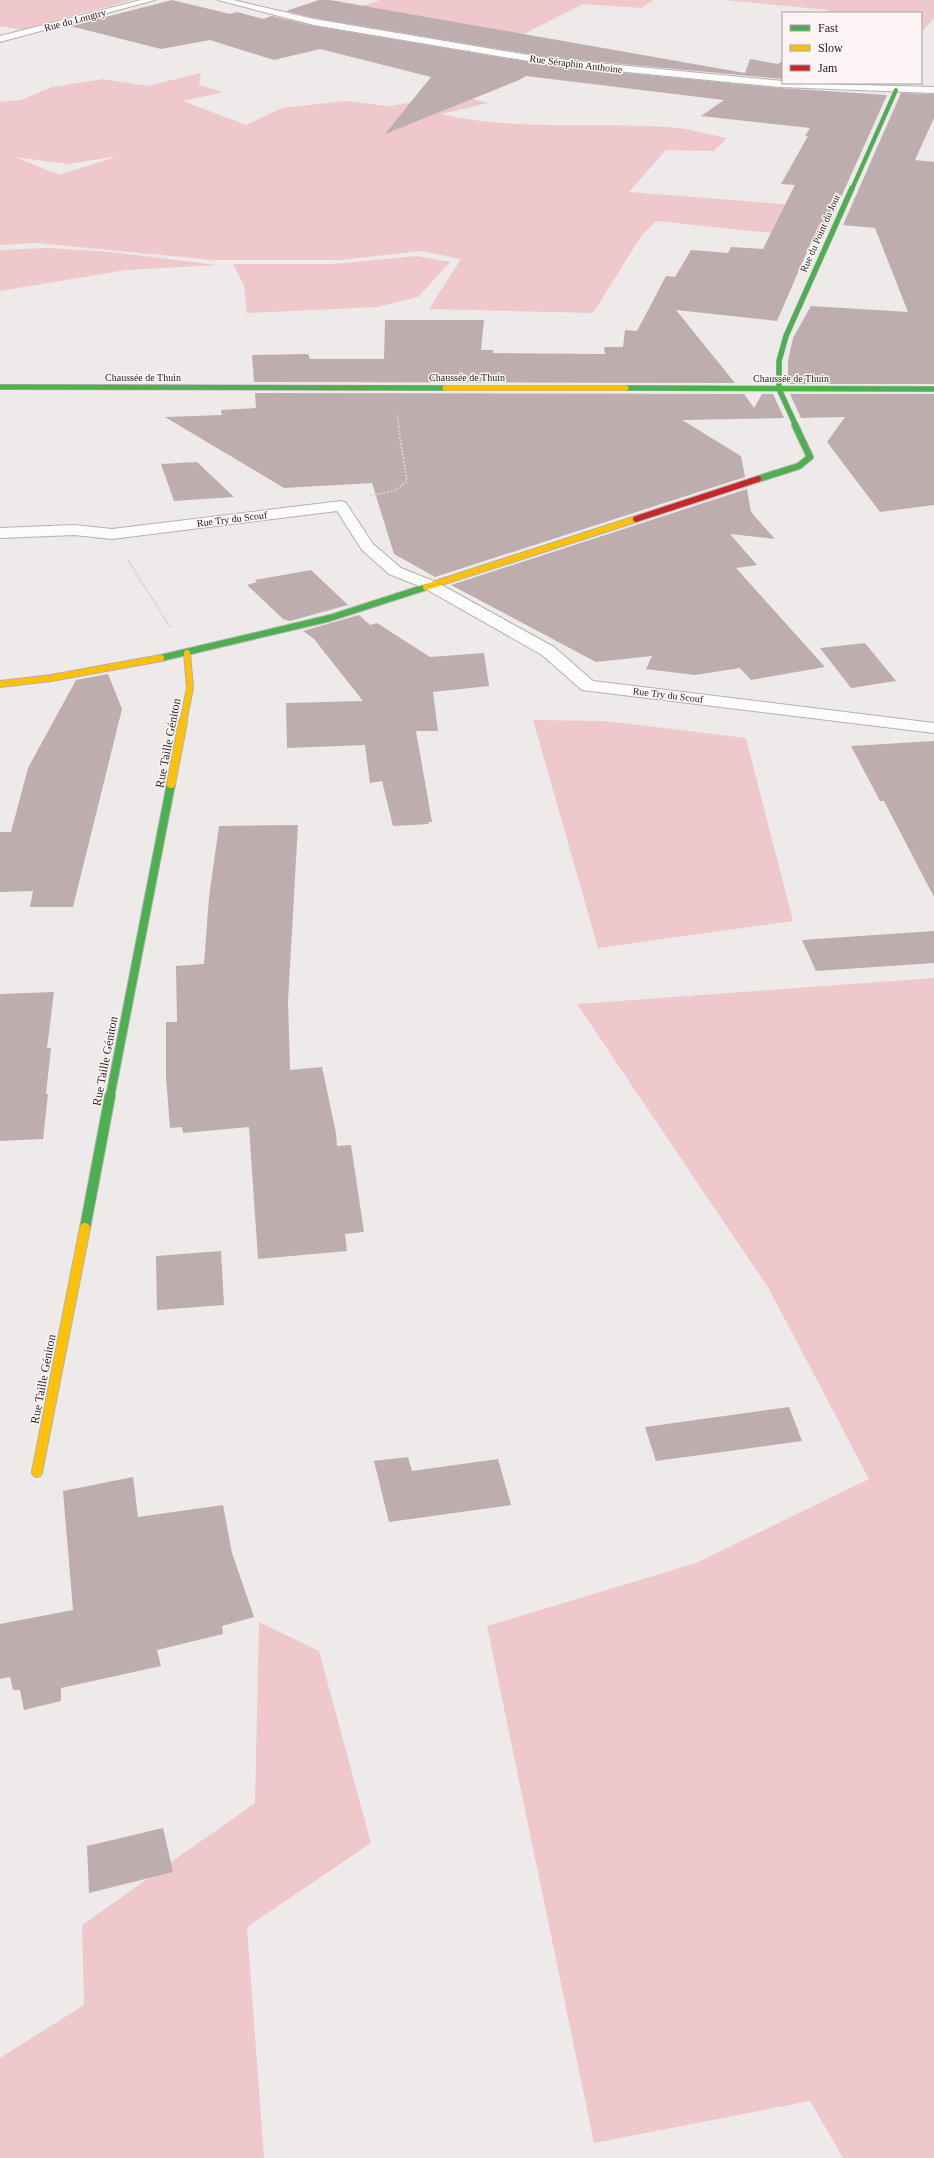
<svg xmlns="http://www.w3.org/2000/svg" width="934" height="2158" viewBox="0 0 934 2158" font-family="'Times New Roman',serif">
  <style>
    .green { fill: #efc8cb; fill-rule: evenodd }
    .building { fill: #bdadaf }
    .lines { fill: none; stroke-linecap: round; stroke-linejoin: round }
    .street-casing { stroke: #b4b0b0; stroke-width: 2 }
    .fast-far4-casing { stroke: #b4b0b0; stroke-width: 4.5 }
    .fast-far3-casing { stroke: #b4b0b0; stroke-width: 6 }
    .fast-far2-casing { stroke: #b4b0b0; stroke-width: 8 }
    .fast-far1-casing { stroke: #b4b0b0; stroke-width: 10 }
    .fast-casing { stroke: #b4b0b0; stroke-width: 12 }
    .slow-far3-casing { stroke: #b4b0b0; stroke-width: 6 }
    .slow-far2-casing { stroke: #b4b0b0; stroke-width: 8 }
    .slow-far1-casing { stroke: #b4b0b0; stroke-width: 10 }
    .slow-casing { stroke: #b4b0b0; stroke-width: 12 }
    .jam-casing { stroke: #b4b0b0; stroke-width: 8 }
    .path-far1 { stroke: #d4d3d3; stroke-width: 1.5; stroke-dasharray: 1.5 1; stroke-linecap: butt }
    .path { stroke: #d4d3d3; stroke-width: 2; stroke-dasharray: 2 1.5; stroke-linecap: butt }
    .street { fill: #fcfcfc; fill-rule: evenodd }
    .fast-far4 { stroke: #4caf50; stroke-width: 4 }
    .fast-far3 { stroke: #4caf50; stroke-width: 5 }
    .fast-far2 { stroke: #4caf50; stroke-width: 6 }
    .fast-far1 { stroke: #4caf50; stroke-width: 8 }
    .fast { stroke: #4caf50; stroke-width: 10 }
    .slow-far3 { stroke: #ffc107; stroke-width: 5 }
    .slow-far2 { stroke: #ffc107; stroke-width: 6 }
    .slow-far1 { stroke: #ffc107; stroke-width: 8 }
    .slow { stroke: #ffc107; stroke-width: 10 }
    .jam { stroke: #c62828; stroke-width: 6 }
    .labels { text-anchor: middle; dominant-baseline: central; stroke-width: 3; stroke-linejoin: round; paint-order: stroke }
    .far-street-label { font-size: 10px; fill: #211e1e; stroke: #fdf5f5 }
    .street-label { font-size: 12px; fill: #211e1e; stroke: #fdf5f5 }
  </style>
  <rect width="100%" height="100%" fill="#eeeaea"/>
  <g class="green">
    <polygon points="0,0 132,0 21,30 0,26"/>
    <polygon points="380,0 654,0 641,8 583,4 496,48 326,18"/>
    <polygon points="723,0 934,0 934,18 921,33 921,13 826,13 829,10"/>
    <path d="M201,73l-2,12 24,7 -40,9 63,24 36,-17 64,-7 43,5 70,-11 29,8 -46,11c70,17 152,8 225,13 20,1 40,7 60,11l-13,13 -48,-1 -37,42 204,16 -13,30 -164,-17 -14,14 -49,78 -164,-4 32,-50 -40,-8 -80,9h-127l-178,-17 -36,2v-143l21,-2 31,-13 51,-8 44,7zM118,156l-59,19 -44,-18 53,7z"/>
    <polygon points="48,248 111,252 217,265 126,270 0,291 0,250"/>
    <polygon points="416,256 450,262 418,297 377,307 247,313 244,285 233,264 333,264"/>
    <polygon points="533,720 606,721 746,738 793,921 598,948"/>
    <polygon points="934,978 934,2158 843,2158 810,2101 594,2143 487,1626 696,1563 869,1479 769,1289 577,1004"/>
    <polygon points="259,1622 319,1651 371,1843 247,1927 264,2158 0,2158 0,2058 84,2005 82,1925 255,1803"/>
  </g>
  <g class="building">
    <polygon points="172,0 230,14 237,12 263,19 272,16 314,26 546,65 780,88 887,95 829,224 819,224 777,321 676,310 735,383 254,382 252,355 308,354 310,359 384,359 385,320 484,320 481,350 493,350 493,353 605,354 604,347 623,347 625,330 637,331 666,276 675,277 691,250 728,253 731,247 763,249 795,185 781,184 808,136 805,136 810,128 701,116 724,100 526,76 519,80 385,134 431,77 320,49 274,60 210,40 161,49 70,26"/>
    <polygon points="319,0 330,0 745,73 750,59 778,64 783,61 783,79 546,57 314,18 286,11"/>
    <polygon points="901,93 934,94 934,118 915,160 934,162 934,384 788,384 788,361 793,338 811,306 908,312 875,228 843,225"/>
    <polygon points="255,393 744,394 754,408 762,394 773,394 784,418 682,420 741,456 745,477 435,577 394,554 372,483 284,488 165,417 222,415 221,410 256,408"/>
    <polygon points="790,394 934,394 934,505 880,512 827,442 845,417 801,418"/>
    <polygon points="197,462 234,497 174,501 161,464"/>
    <polygon points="747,489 751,512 775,539 730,534 757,565 736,568 825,667 751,680 740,668 695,675 646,669 652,656 596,662 451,585"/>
    <polygon points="311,570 348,605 290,621 283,619 247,585 257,582 255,580"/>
    <polygon points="359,615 370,625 377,623 430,657 484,653 489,686 433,692 438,731 416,731 432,822 428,822 429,824 393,826 382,781 370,783 365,745 287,748 286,703 363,701 314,639 303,631"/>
    <polygon points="865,643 896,681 851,688 820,648"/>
    <polygon points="108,674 122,709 73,907 30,907 33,891 0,892 0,832 11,832 28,768 76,680"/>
    <polygon points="934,741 934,897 884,801 880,801 851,746"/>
    <polygon points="298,825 288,1001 290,1070 322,1067 336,1133 337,1146 351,1145 364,1232 345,1234 347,1251 258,1259 249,1127 183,1133 182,1127 170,1128 166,1077 166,1022 177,1022 176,966 204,964 209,897 219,826"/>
    <polygon points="934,931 934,963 816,971 802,940"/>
    <polygon points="54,992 47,1048 51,1048 46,1094 48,1094 43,1139 0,1141 0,994"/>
    <polygon points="221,1251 224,1305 157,1310 156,1256"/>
    <polygon points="789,1407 802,1441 656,1461 645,1427"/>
    <polygon points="408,1457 412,1471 498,1459 511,1505 389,1522 374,1461"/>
    <polygon points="133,1477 138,1517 223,1505 232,1553 254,1617 222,1626 223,1634 157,1650 161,1666 61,1688 61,1701 24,1710 20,1690 13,1690 10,1677 0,1679 0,1624 73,1610 63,1491"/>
    <polygon points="163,1828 173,1872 89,1893 87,1846"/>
  </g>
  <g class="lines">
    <g class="street-casing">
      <g id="street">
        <polygon points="141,0 155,0 0,42 0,36"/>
        <polygon points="218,0 233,0 314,19 546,58 783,81 783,83 934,87 934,93 780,87 546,64 314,25"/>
        <polygon points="341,501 346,503 373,544 401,568 436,582 554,647 593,681 934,723 934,733 582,690 542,655 424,588 389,574 362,550 337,511 112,539 74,535 0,538 0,528 74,525 112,529"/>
      </g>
    </g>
    <g class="fast-far4-casing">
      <polyline id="fast-far4" points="852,189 896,90"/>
    </g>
    <g class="fast-far3-casing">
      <g id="fast-far3">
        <polyline points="0,387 445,388"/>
        <polyline points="626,388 934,389"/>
        <polyline points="796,426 779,389 779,361 786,336 852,188"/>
      </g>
    </g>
    <g class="fast-far2-casing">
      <g id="fast-far2">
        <polyline points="758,479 799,466 810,457 795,425"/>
        <polyline points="161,658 330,618 426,587"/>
      </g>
    </g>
    <g class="fast-far1-casing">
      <polyline id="fast-far1" points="110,1097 171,784"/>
    </g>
    <g class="fast-casing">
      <polyline id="fast" points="85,1228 110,1096"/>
    </g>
    <g class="slow-far3-casing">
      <polyline id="slow-far3" points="445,388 626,388"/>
    </g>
    <g class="slow-far2-casing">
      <g id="slow-far2">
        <polyline points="426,587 636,519"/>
        <polyline points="0,684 51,678 161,658"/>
        <polyline points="183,723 190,688 187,653"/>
      </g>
    </g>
    <g class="slow-far1-casing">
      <polyline id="slow-far1" points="171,784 183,722"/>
    </g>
    <g class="slow-casing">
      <polyline id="slow" points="37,1472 85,1228"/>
    </g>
    <g class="jam-casing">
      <polyline id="jam" points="636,519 758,479"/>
    </g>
    <polyline class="path-far1" points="397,415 399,426"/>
    <g class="path">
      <polyline points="370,496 396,490 407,481 398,425"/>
      <polyline points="128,560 170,627"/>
    </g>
    <use href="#street" class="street"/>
    <use href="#fast-far4" class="fast-far4"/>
    <use href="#fast-far3" class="fast-far3"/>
    <use href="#fast-far2" class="fast-far2"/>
    <use href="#fast-far1" class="fast-far1"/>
    <use href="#fast" class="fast"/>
    <use href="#slow-far3" class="slow-far3"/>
    <use href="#slow-far2" class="slow-far2"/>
    <use href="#slow-far1" class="slow-far1"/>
    <use href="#slow" class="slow"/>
    <use href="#jam" class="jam"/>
  </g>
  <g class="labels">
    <g class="far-street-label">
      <text transform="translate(75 20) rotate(-15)">Rue du Longtry</text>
      <text transform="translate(576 64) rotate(7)">Rue Séraphin Anthoine</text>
      <text transform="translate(820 233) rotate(-66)">Rue du Point du Jour</text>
      <text x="143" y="377">Chaussée de Thuin</text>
      <text x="467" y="377">Chaussée de Thuin</text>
      <text x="791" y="378">Chaussée de Thuin</text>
      <text transform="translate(232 519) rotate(-7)">Rue Try du Scouf</text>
      <text transform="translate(668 695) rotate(7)">Rue Try du Scouf</text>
    </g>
    <g class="street-label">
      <text transform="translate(168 743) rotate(-79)">Rue Taille Géniton</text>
      <text transform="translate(105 1061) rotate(-79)">Rue Taille Géniton</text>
      <text transform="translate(43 1379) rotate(-79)">Rue Taille Géniton</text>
    </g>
  </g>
  <rect x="782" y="12" width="140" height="72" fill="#fdf5f5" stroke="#a59f9f"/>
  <rect x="790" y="25" width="20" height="6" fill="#4caf50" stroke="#a59f9f"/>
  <text x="818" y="32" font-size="12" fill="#211e1e">Fast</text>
  <rect x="790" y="45" width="20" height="6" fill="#ffc107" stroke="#a59f9f"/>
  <text x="818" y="52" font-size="12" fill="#211e1e">Slow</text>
  <rect x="790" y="65" width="20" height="6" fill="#c62828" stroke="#a59f9f"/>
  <text x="818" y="72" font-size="12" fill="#211e1e">Jam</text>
</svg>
